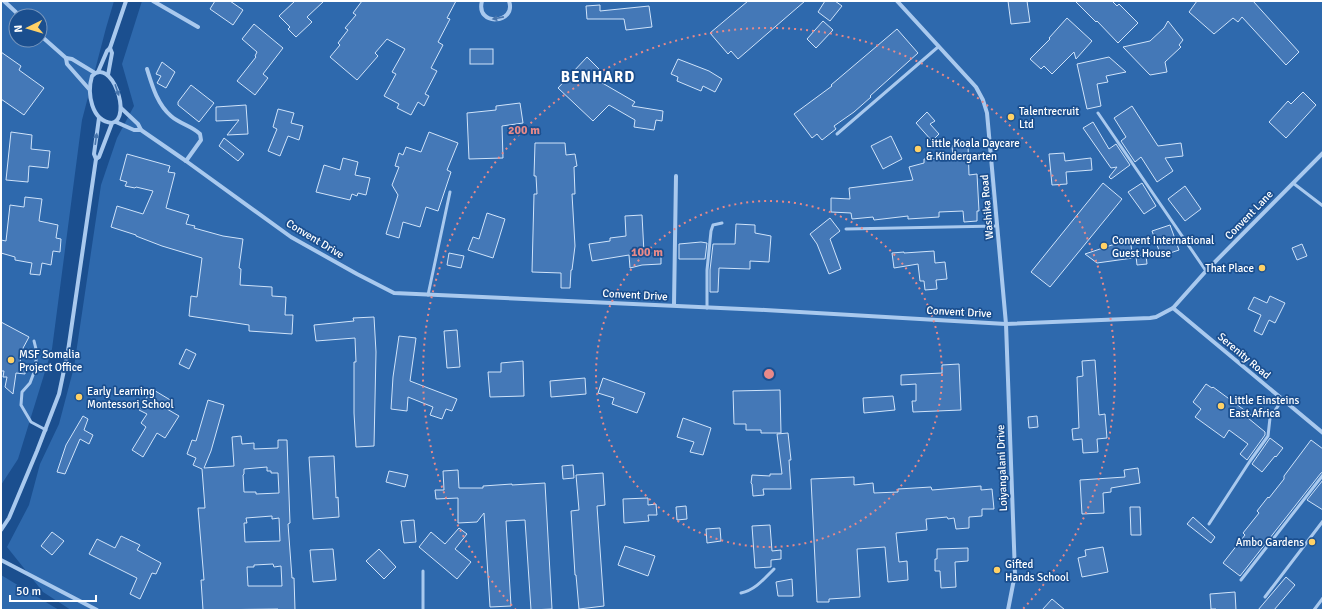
<svg xmlns="http://www.w3.org/2000/svg" width="1324" height="611" viewBox="0 0 1324 611" font-family="Signika,sans-serif">
  <style>
    .green { fill: #2e69ad; fill-rule: evenodd }
    .building { fill: #4478b7; stroke: #cfe3fa; fill-rule: evenodd }
    .lines { fill: none; stroke-linecap: round; stroke-linejoin: round }
    .lane { stroke: #a9c9ee; stroke-width: 3 }
    .street { stroke: #a9c9ee; stroke-width: 4 }
    .oneway { fill: #4674ac }
    .ring { fill: none; stroke: #e88989; stroke-width: 2; stroke-dasharray: 2 4 }
    .poi-dot { fill: #ffd166; stroke: #1b4f8f; stroke-width: 1.5 }
    .labels { text-anchor: middle; dominant-baseline: central; stroke-width: 3.5; stroke-linejoin: round; paint-order: stroke }
    .poi-label { font-size: 11px; fill: #fff; stroke: #1b4f8f; text-anchor: start }
    .street-label { font-size: 11px; fill: #fff; stroke: #1b4f8f }
    .district-label { font-size: 15px; font-weight: bold; letter-spacing: 1px; fill: #fff; stroke: #1b4f8f }
    .centre { fill: #e88989; stroke: #1b4f8f; stroke-width: 2 }
    .ring-label { font-size: 12px; text-anchor: middle; font-weight: bold; fill: #e88989; stroke: #1b4f8f; stroke-width: 3.5; stroke-linejoin: round; paint-order: stroke }
  </style>
  <rect width="100%" height="100%" fill="#1b4f8f"/>
  <g class="green">
    <path d="M1,1h113l-8,27 -24,92 -30,229 -34,110 -17,26zM16,16h24v24h-24z"/>
    <polygon points="142,1 1323,1 1323,610 71,610 43,592 7,547 29,505 40,464 59,424 74,367 101,185 117,138 134,106 122,64"/>
    <polygon points="1,575 59,610 1,610"/>
  </g>
  <g class="building">
    <polygon points="215,1 230,1 243,10 233,25 210,9"/>
    <polygon points="295,1 324,1 307,17 312,22 296,37 288,29 290,27 279,16"/>
    <polygon points="362,1 456,1 447,18 450,19 438,42 443,45 431,68 437,71 425,94 429,96 424,106 418,102 411,115 397,108 399,104 384,96 396,74 392,72 405,49 387,39 375,53 378,56 357,80 330,57 340,45 338,43 348,30 345,28 356,15 353,13"/>
    <polygon points="748,1 805,1 738,59 731,51 728,54 710,33"/>
    <polygon points="825,1 835,1 842,6 830,21 818,12"/>
    <polygon points="1008,1 1027,1 1030,22 1011,24"/>
    <polygon points="1075,1 1112,1 1117,6 1119,4 1138,23 1118,43 1097,21 1096,22"/>
    <polygon points="1197,1 1253,1 1299,52 1286,65 1242,17 1238,22 1233,18 1214,34 1189,12"/>
    <polygon points="600,5 600,11 649,6 652,27 626,30 624,19 587,19 586,6"/>
    <polygon points="1067,18 1092,41 1076,59 1074,52 1052,74 1044,66 1041,69 1030,59 1050,39 1049,38"/>
    <polygon points="823,21 833,30 816,48 807,39"/>
    <polygon points="1168,21 1183,40 1179,45 1181,47 1165,62 1167,72 1150,75 1123,47 1150,41 1164,28"/>
    <polygon points="254,24 283,48 263,74 268,78 255,95 237,81 256,57 255,56 257,52 242,39"/>
    <polygon points="897,29 918,53 870,96 871,97 854,112 834,126 836,129 822,140 817,134 812,138 794,114 832,86 831,85"/>
    <rect x="470" y="49" width="23" height="15"/>
    <polygon points="1,52 21,66 19,70 44,88 24,115 1,99"/>
    <polygon points="587,57 599,69 592,77 635,102 632,106 663,111 662,121 656,120 654,130 634,127 635,120 609,105 593,121 558,88"/>
    <polygon points="1109,57 1126,72 1106,76 1108,82 1097,84 1101,106 1087,109 1077,64"/>
    <polygon points="678,59 709,71 722,79 715,92 703,86 701,91 677,81 678,77 671,74"/>
    <polygon points="162,62 175,72 166,88 157,83 161,76 156,74"/>
    <polygon points="191,85 214,103 199,122 178,105 178,102"/>
    <polygon points="1303,92 1316,105 1286,138 1269,122 1288,101 1291,104"/>
    <polygon points="520,103 523,123 502,126 503,158 469,159 467,113 496,110 496,106"/>
    <polygon points="246,105 248,134 227,135 239,120 216,121 216,107"/>
    <polygon points="1132,106 1158,146 1181,143 1183,156 1165,158 1173,171 1157,182 1141,157 1135,162 1121,141 1126,137 1114,118"/>
    <polygon points="278,109 294,113 291,123 303,126 299,140 288,136 280,156 268,151 277,129 273,127"/>
    <polygon points="927,112 935,121 930,124 939,134 932,141 916,123"/>
    <polygon points="1093,122 1109,149 1116,144 1130,165 1111,179 1109,177 1117,167 1111,168 1083,128"/>
    <polygon points="11,132 32,135 31,149 50,151 48,168 29,166 28,182 6,180"/>
    <polygon points="429,132 458,143 447,170 451,172 438,211 426,207 420,227 403,222 399,238 386,234 398,195 392,185 399,167 395,166 399,153 403,155 406,147 421,152"/>
    <polygon points="891,136 902,159 883,169 871,146"/>
    <polygon points="224,138 244,154 238,161 219,146"/>
    <polygon points="535,143 565,143 566,155 575,154 577,166 574,167 575,194 572,194 575,246 572,270 571,270 570,288 561,288 561,273 532,272 534,194 537,194 536,176 534,176"/>
    <polygon points="968,145 969,175 977,174 979,211 977,211 977,221 964,222 963,211 939,212 939,217 908,219 908,216 874,220 873,217 852,219 851,213 831,212 831,198 850,199 849,188 913,180 909,167 924,163 924,159 953,157 952,146"/>
    <polygon points="1064,153 1065,161 1091,158 1092,170 1066,172 1067,184 1052,185 1049,154"/>
    <polygon points="127,154 170,166 168,172 175,173 166,208 189,215 186,224 195,226 194,228 223,236 243,239 239,268 241,269 240,285 272,287 272,296 286,297 285,315 293,315 292,334 249,331 249,325 189,316 191,296 197,297 202,258 162,246 136,236 136,235 111,227 117,206 143,214 153,191 136,187 135,188 125,186 127,182 120,180"/>
    <polygon points="343,158 358,162 355,175 370,178 366,195 358,193 357,196 352,194 350,200 316,192 324,165 340,170"/>
    <polygon points="1103,183 1122,199 1050,287 1031,272"/>
    <polygon points="1142,183 1156,206 1144,214 1128,192"/>
    <polygon points="1185,186 1201,209 1185,221 1168,199"/>
    <polygon points="25,197 42,199 39,221 58,225 56,238 61,239 60,252 53,251 51,265 42,263 40,275 30,274 32,263 15,260 15,257 1,253 1,240 6,241 10,205 24,207"/>
    <polygon points="487,213 505,219 493,258 468,250 473,237 479,239"/>
    <polygon points="642,215 644,253 661,253 661,264 642,265 630,268 629,255 592,261 589,244 610,241 610,238 626,236 625,216"/>
    <polygon points="830,218 840,231 830,239 841,269 829,274 817,244 810,234"/>
    <polygon points="736,224 755,225 755,233 771,236 769,262 750,261 750,269 719,268 718,292 710,292 710,270 713,244 735,244"/>
    <polygon points="1170,225 1179,250 1161,256 1152,231"/>
    <polygon points="1130,239 1133,258 1097,263 1085,254"/>
    <polygon points="701,242 707,243 705,259 679,259 679,244"/>
    <polygon points="1302,244 1307,256 1297,260 1292,248"/>
    <polygon points="934,251 935,263 945,262 947,279 936,280 937,289 925,290 924,281 920,281 918,264 894,268 892,253 904,252 904,253"/>
    <polygon points="449,253 464,256 461,268 447,265"/>
    <polygon points="1146,255 1147,264 1137,265 1136,256"/>
    <polygon points="1270,296 1285,303 1275,323 1269,320 1262,335 1254,331 1261,315 1248,309 1254,297 1267,303"/>
    <polygon points="374,317 376,352 374,446 356,447 354,413 354,362 356,362 355,338 316,341 314,325 354,321 353,318"/>
    <polygon points="1,322 29,337 22,350 20,363 26,364 25,374 16,373 13,394 5,387 7,377 3,377 4,371 1,371"/>
    <polygon points="457,330 460,367 447,368 444,331"/>
    <polygon points="399,336 416,338 410,381 457,399 452,411 446,409 442,419 430,415 433,407 408,397 407,411 391,409 393,377"/>
    <polygon points="186,349 196,354 189,369 179,364"/>
    <polygon points="1095,360 1099,415 1105,414 1107,438 1097,439 1098,452 1083,453 1082,439 1073,440 1072,429 1079,428 1077,377 1083,376 1082,361"/>
    <polygon points="523,361 524,396 490,397 488,372 501,372 501,363"/>
    <polygon points="959,364 961,410 913,412 912,401 916,401 916,384 901,385 901,375 942,373 942,365"/>
    <polygon points="585,378 586,394 551,397 550,381"/>
    <polygon points="603,378 645,393 637,413 612,404 614,398 598,393"/>
    <polygon points="1206,384 1212,388 1213,387 1251,415 1248,418 1265,432 1265,435 1247,460 1240,454 1248,444 1229,430 1224,438 1195,417 1201,409 1193,402"/>
    <polygon points="152,389 172,401 167,409 179,416 165,438 157,433 143,457 132,450 146,427 141,423 147,414 139,410"/>
    <polygon points="780,390 781,433 761,433 761,430 746,430 746,424 734,424 733,391"/>
    <polygon points="893,396 895,410 864,413 863,398"/>
    <path d="M208,400l16,5 -13,46 -7,17 30,-2 -2,-29 9,-1 1,8 12,-1v6l24,-1v-8h9l3,83 -2,1 4,54h2l1,32h-17v-1l-75,1 -2,-30h3l-6,-72h7l-3,-39 -9,-4 3,-7 -9,-4 5,-14 4,1zM267,467v4h4v2h7l1,20 -23,1v-2h-12l-1,-17 1,-1v-5zM272,516v3l7,-1 1,23 -35,1 -1,-19h3l-1,-5zM273,564l1,3 7,-1 1,20h-34l-1,-19h7v-2z"/>
    <polygon points="83,416 88,419 84,430 93,435 89,444 80,439 65,474 57,472 66,445"/>
    <polygon points="1037,416 1038,427 1029,428 1028,417"/>
    <polygon points="683,418 711,428 703,455 690,452 694,442 677,437"/>
    <polygon points="788,433 791,460 789,460 791,489 763,489 764,495 753,496 752,484 751,483 752,475 770,476 770,474 782,474 777,434"/>
    <polygon points="1270,438 1283,448 1276,457 1275,456 1262,472 1252,464"/>
    <polygon points="1311,440 1323,449 1323,472 1321,473 1240,576 1223,563 1245,535 1243,533 1259,513 1257,511 1268,497 1269,498 1284,479 1284,476"/>
    <polygon points="334,456 336,498 338,497 339,517 313,519 309,457"/>
    <polygon points="573,465 574,478 563,479 562,466"/>
    <polygon points="1138,468 1140,483 1111,488 1111,492 1103,493 1104,513 1082,514 1080,480 1125,477 1124,470"/>
    <polygon points="458,470 459,488 483,488 483,486 512,484 512,485 545,483 552,609 531,610 525,520 506,521 511,606 490,607 484,513 477,522 458,523 458,498 436,499 435,490 444,490 443,471"/>
    <polygon points="389,471 408,475 405,487 386,482"/>
    <polygon points="603,473 605,505 597,506 604,606 579,609 576,575 575,575 571,511 579,510 576,475"/>
    <polygon points="854,477 854,485 873,483 874,493 898,492 898,489 931,487 932,490 981,486 981,490 992,489 994,509 982,509 982,516 969,517 969,528 956,529 954,518 948,519 947,517 926,519 927,530 896,533 899,562 907,561 908,580 888,582 885,547 857,549 860,597 829,599 829,602 817,602 811,479"/>
    <polygon points="1323,480 1323,510 1307,500"/>
    <polygon points="648,498 648,505 656,504 657,515 648,515 649,521 624,523 623,499"/>
    <polygon points="686,506 687,519 677,520 676,507"/>
    <polygon points="1130,507 1140,507 1141,535 1131,535"/>
    <polygon points="1193,517 1215,537 1211,543 1187,524"/>
    <polygon points="414,520 416,542 404,543 401,521"/>
    <polygon points="770,525 772,551 781,550 781,559 771,560 771,567 755,568 752,526"/>
    <polygon points="459,528 467,534 455,549 471,562 457,579 419,547 431,532 445,544"/>
    <polygon points="720,528 721,541 707,543 706,529"/>
    <polygon points="52,532 64,541 52,555 41,546"/>
    <polygon points="121,536 140,545 137,550 161,563 156,574 152,573 140,599 130,594 137,578 89,554 97,539 115,548"/>
    <polygon points="625,546 655,556 648,576 618,565"/>
    <polygon points="1103,547 1108,572 1082,577 1078,558 1086,556 1085,550"/>
    <polygon points="968,548 968,561 955,562 956,587 941,588 940,571 935,571 935,559 937,559 937,549"/>
    <polygon points="333,549 336,580 313,582 310,550"/>
    <polygon points="379,549 396,567 384,579 366,561"/>
    <polygon points="1286,577 1295,585 1274,610 1258,610"/>
    <polygon points="792,579 793,596 778,596 776,582"/>
    <polygon points="1235,592 1236,610 1216,610 1216,609 1211,609 1210,594"/>
    <polygon points="1052,599 1065,610 1042,610"/>
  </g>
  <g class="lines">
    <g class="lane">
      <polyline points="1098,113 1206,271"/>
      <polyline points="837,134 938,47"/>
      <polyline points="1293,183 1323,206"/>
      <polyline points="846,229 997,226"/>
      <polyline points="428,295 450,192"/>
      <polyline points="707,308 707,270 711,231 713,225 722,223"/>
      <polyline points="34,341 36,349 36,367 30,383 22,392 21,405 31,422 46,430"/>
      <polyline points="1209,524 1250,461 1268,436 1270,418 1282,400"/>
      <polyline points="1241,580 1323,475"/>
      <path d="M741,593c14,-3 23,-14 33,-24"/>
      <polyline points="1265,597 1323,521"/>
      <polyline points="423,610 423,571"/>
      <polyline points="1314,610 1323,598"/>
    </g>
    <g class="street">
      <polyline points="4,1 20,16"/>
      <polyline points="153,1 198,27"/>
      <path d="M482,1c-7,26 35,23 27,0"/>
      <polyline points="897,1 976,87 983,100 987,113 1006,324 1015,574 1008,610"/>
      <polyline points="40,35 66,58"/>
      <polyline points="66,58 67,64 89,89"/>
      <polyline points="66,58 72,59 95,73"/>
      <path d="M147,69c5,16 10,35 24,47 9,8 21,10 29,18l1,6 -15,21"/>
      <polyline points="98,72 107,51 110,48"/>
      <polyline points="108,75 112,53 110,48 126,1"/>
      <polyline points="121,108 138,124 141,130 186,161 291,237 357,274 394,293 765,310 1006,324 1150,318 1156,317 1173,308 1206,271 1323,153"/>
      <polyline points="116,122 134,130 141,130"/>
      <path d="M96,159l3,-2 13,-34c21,-5 -1,-67 -20,-47 -5,17 -1,45 20,47"/>
      <polyline points="674,305 676,176"/>
      <polyline points="1173,308 1323,433"/>
      <polyline points="1,530 9,518 37,451 59,394 68,351 96,159 94,154 99,118"/>
      <polyline points="1,560 97,610"/>
    </g>
  </g>
  <defs><path id="oneway-solid" d="M-6-.8H1V-3.2L6.5 0L1 3.2V.8H-6Z"/></defs>
  <g class="oneway">
    <use href="#oneway-solid" transform="translate(498 18) rotate(169)"/>
    <use href="#oneway-solid" transform="translate(117 90) rotate(71)"/>
    <use href="#oneway-solid" transform="translate(96 139) rotate(-82)"/>
  </g>
  <g class="ring">
    <circle cx="769" cy="374" r="173"/>
    <path d="M516 610A346 346 0 1 1 1022 610"/>
  </g>
  <g class="poi-dot">
    <circle cx="1011" cy="117" r="4"/>
    <circle cx="918" cy="149" r="4"/>
    <circle cx="1104" cy="246" r="4"/>
    <circle cx="1262" cy="268" r="4"/>
    <circle cx="11" cy="360" r="4"/>
    <circle cx="79" cy="397" r="4"/>
    <circle cx="1221" cy="406" r="4"/>
    <circle cx="1312" cy="542" r="4"/>
    <circle cx="997" cy="570" r="4"/>
  </g>
  <g class="labels">
    <g class="poi-label">
      <text x="1019" y="111">Talentrecruit<tspan x="1019" dy="13">Ltd</tspan></text>
      <text x="926" y="143">Little Koala Daycare<tspan x="926" dy="13">&amp; Kindergarten</tspan></text>
      <text x="1112" y="240">Convent International<tspan x="1112" dy="13">Guest House</tspan></text>
      <text x="1254" y="268" text-anchor="end">That Place</text>
      <text x="19" y="354">MSF Somalia<tspan x="19" dy="13">Project Office</tspan></text>
      <text x="87" y="391">Early Learning<tspan x="87" dy="13">Montessori School</tspan></text>
      <text x="1229" y="400">Little Einsteins<tspan x="1229" dy="13">East Africa</tspan></text>
      <text x="1304" y="542" text-anchor="end">Ambo Gardens</text>
      <text x="1005" y="564">Gifted<tspan x="1005" dy="13">Hands School</tspan></text>
    </g>
    <g class="street-label">
      <text transform="translate(987 207) rotate(-95)">Washika Road</text>
      <text transform="translate(1249 215) rotate(-46)">Convent Lane</text>
      <text transform="translate(315 239) rotate(31)">Convent Drive</text>
      <text transform="translate(635 295) rotate(3)">Convent Drive</text>
      <text transform="translate(959 312) rotate(3)">Convent Drive</text>
      <text transform="translate(1244 356) rotate(40)">Serenity Road</text>
      <text transform="translate(1002 468) rotate(-92)">Loiyangalani Drive</text>
    </g>
    <g class="district-label">
      <text x="598" y="77">BENHARD</text>
    </g>
  </g>
  <circle cx="769" cy="374" r="6" class="centre"/>
  <g class="ring-label">
    <text x="524" y="134">200 m</text>
    <text x="647" y="256">100 m</text>
  </g>
  <rect width="1324" height="611" fill="none" stroke="#ffffff" stroke-width="4"/>
  <g transform="translate(28 28) rotate(265)"><circle r="19" fill="#1b4f8f" stroke="#7695bc"/>
  <path d="M0-3L7 15L0 10L-7 15Z" fill="#ffd166"/>
  <text y="-6" font-size="11" font-weight="bold" text-anchor="middle" fill="#ffffff">N</text>
  </g>
  <path d="M10 595v6h86v-6" fill="none" stroke="#ffffff" stroke-width="2"/>
  <text x="16" y="595" font-size="12" fill="#ffffff" stroke="#1b4f8f" stroke-width="3" paint-order="stroke">50 m</text>
</svg>
